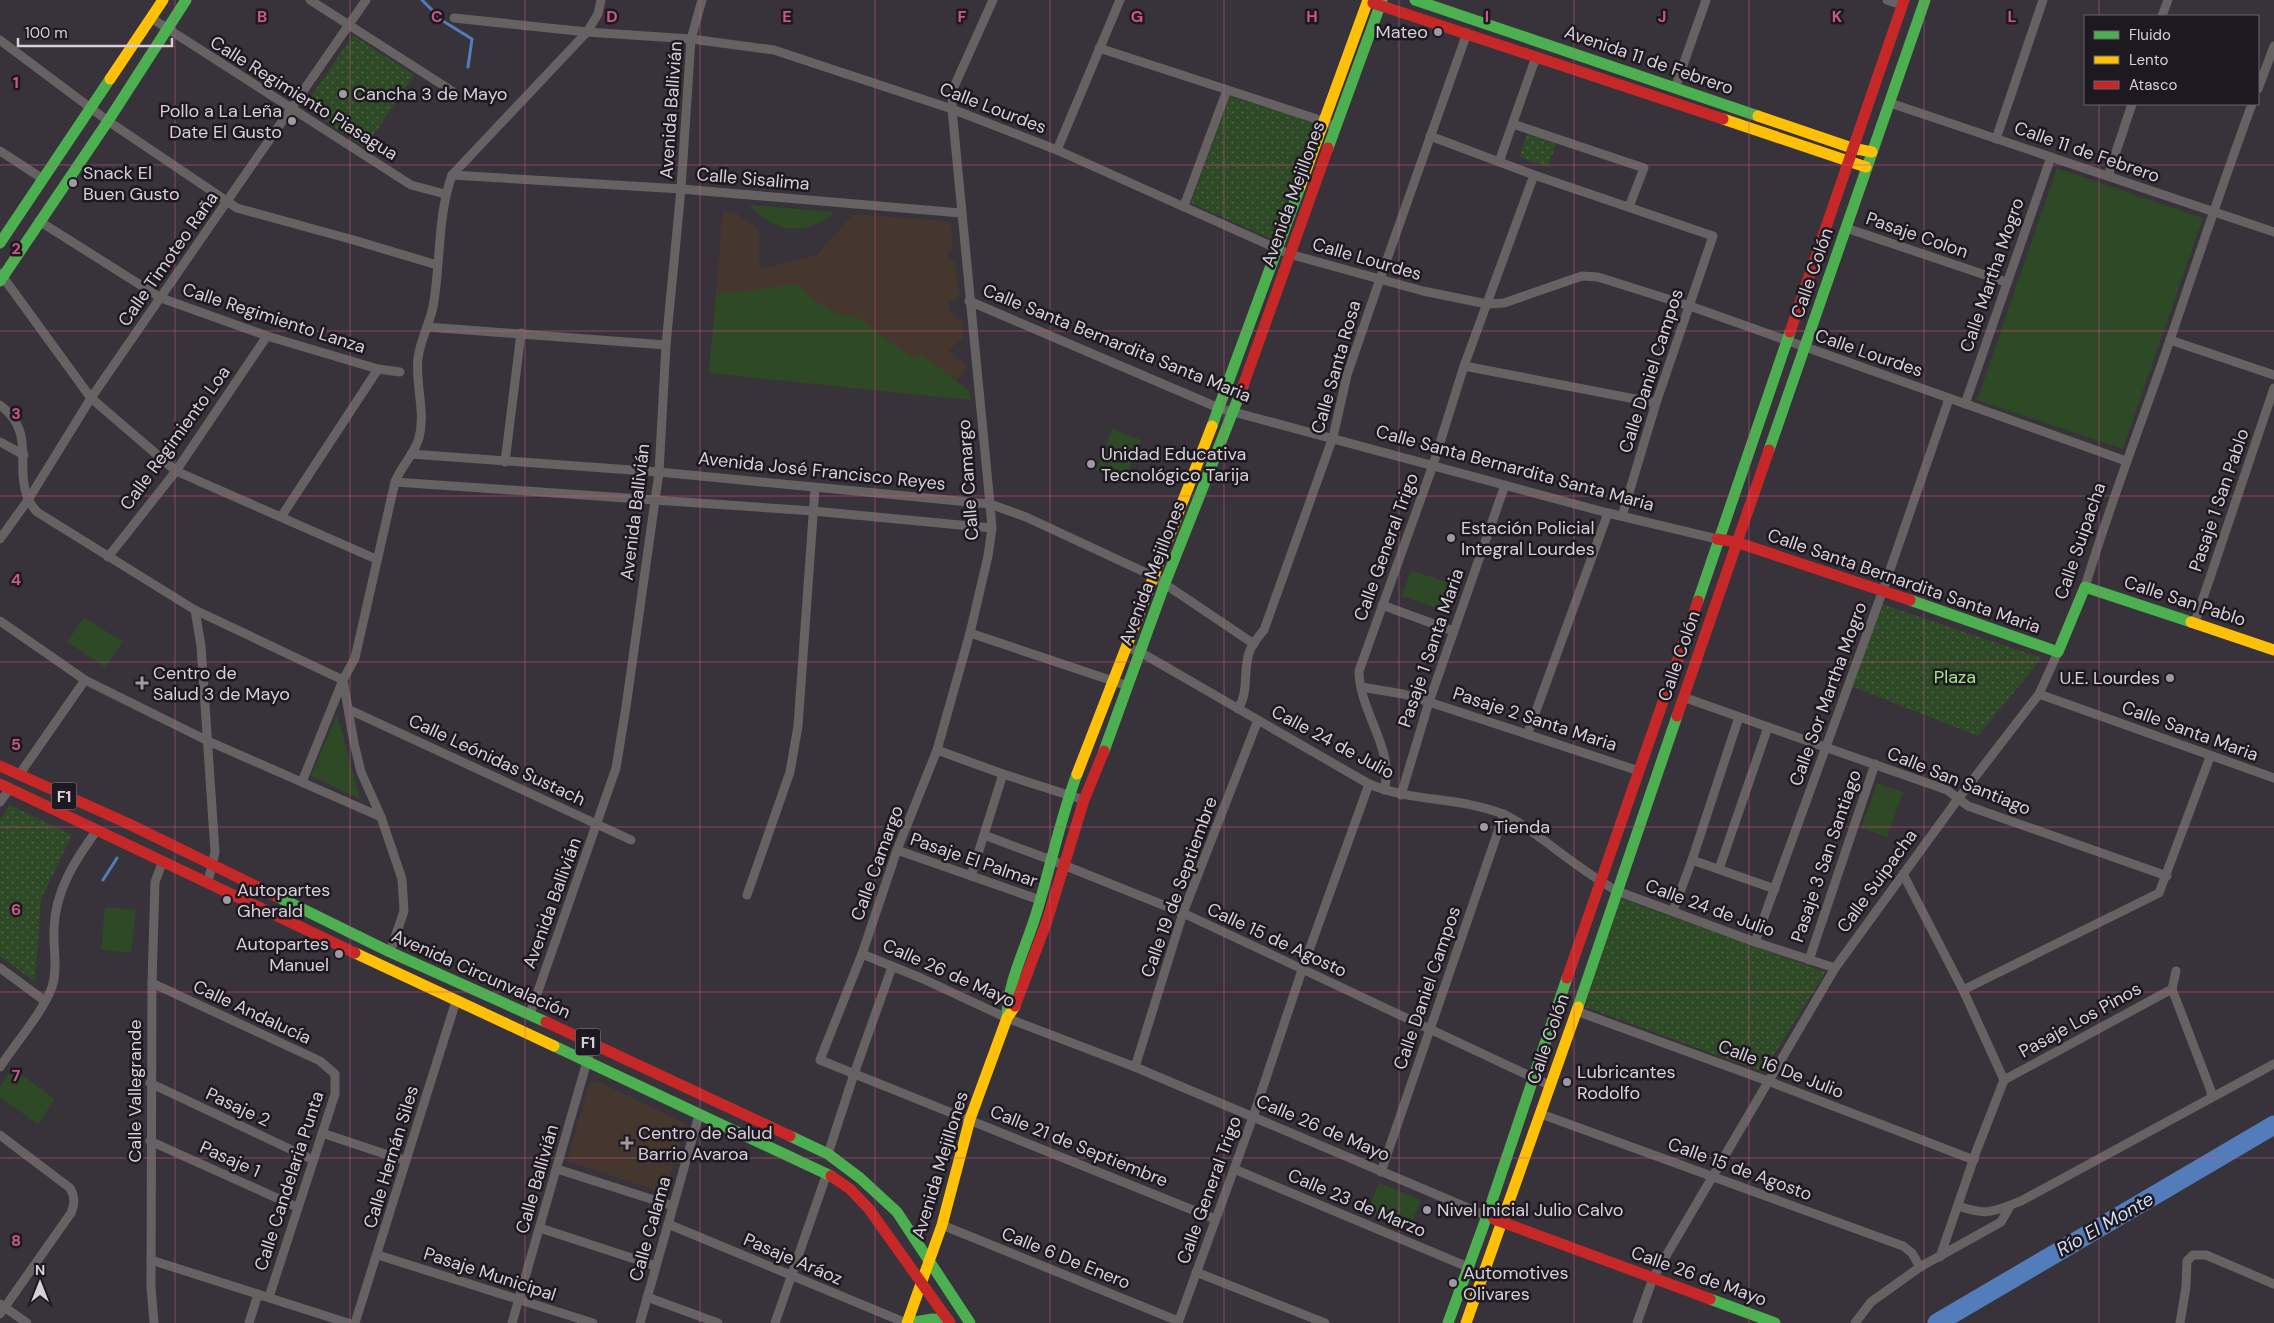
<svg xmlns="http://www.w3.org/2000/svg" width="2274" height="1323" viewBox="0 0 2274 1323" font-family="'DM Sans',sans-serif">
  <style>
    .medical { fill: #45372d }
    .grass { fill: #2e4925 }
    .park { fill: url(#park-dots) }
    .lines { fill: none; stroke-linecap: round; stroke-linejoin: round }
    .stream { stroke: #527dba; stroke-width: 3 }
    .river { stroke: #527dba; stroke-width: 19 }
    .street { stroke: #666264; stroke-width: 9 }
    .fast { stroke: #4caf50; stroke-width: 11 }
    .slow { stroke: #ffc107; stroke-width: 11 }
    .jam { stroke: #c62828; stroke-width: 11 }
    .grid { fill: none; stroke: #c95887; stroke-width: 1; stroke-opacity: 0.55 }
    .poi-dot { fill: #9f99a1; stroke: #1e1920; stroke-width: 2 }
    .labels { text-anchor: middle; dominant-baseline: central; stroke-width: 5; stroke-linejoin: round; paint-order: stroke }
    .shield { fill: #1e1920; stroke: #a099a2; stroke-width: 1 }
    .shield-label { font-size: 16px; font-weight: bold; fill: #d7d0d9 }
    .poi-label { font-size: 18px; fill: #d7d0d9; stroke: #1e1920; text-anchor: start }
    .street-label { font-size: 18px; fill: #d7d0d9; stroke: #1e1920 }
    .park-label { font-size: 18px; fill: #a1e889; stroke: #1e1920 }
    .water-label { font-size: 19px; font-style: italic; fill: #d1def1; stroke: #1e1920 }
    .grid-label { font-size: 16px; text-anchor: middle; font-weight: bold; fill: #c95887; stroke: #1e1920; stroke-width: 5; stroke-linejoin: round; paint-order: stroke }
  </style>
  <defs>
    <pattern id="park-dots" width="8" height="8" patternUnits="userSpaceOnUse" patternTransform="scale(1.25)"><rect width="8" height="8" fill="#2e4925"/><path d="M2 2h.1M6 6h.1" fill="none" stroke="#4c6244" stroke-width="1.8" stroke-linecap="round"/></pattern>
  </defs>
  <rect width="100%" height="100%" fill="#38323a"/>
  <g class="medical">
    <polygon points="723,211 736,213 758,229 760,269 817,255 853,214 945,221 951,226 953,249 948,251 948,258 952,259 955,263 959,298 949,301 949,306 952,314 962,321 963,337 962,342 957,341 949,352 966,364 964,372 957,381 968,390 971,400 709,373"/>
    <polygon points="597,1081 687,1124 664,1193 567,1161 590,1082"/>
  </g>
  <g class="grass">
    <polygon points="2057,168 2203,218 2123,449 1977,400"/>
    <path d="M749,205l86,7c-29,25 -60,21 -86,-7z"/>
    <polygon points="799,284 806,293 819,303 837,314 858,318 914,359 921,354 968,390 971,400 709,373 716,295"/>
    <polygon points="1112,429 1141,440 1125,481 1096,470"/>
    <polygon points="1411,570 1452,584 1442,610 1402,596"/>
    <polygon points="84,617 123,642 105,667 67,642"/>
    <polygon points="337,714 360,799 311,776"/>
    <polygon points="1877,783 1903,792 1887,837 1861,828"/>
    <polygon points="105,907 136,910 131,953 101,950"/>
    <polygon points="13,1069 55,1099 38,1124 0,1097 0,1087"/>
    <polygon points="1379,1183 1421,1200 1408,1231 1366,1214"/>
  </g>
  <g class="park">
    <polygon points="353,35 414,75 365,148 304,107"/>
    <polygon points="1230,96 1316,123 1271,239 1191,203"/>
    <polygon points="1527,134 1556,144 1548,167 1519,157"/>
    <polygon points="1882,604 2042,658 1978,736 1853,687"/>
    <polygon points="10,805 72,835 41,899 35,982 0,956 0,820"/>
    <polygon points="1620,898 1826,972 1763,1072 1585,1007"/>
  </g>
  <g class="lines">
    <g class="stream">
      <polyline points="422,0 443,21 472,39 468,67"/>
      <polyline points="103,880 117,858"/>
    </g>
    <polyline class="river" points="1937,1323 2274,1125"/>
    <g class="street">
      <polyline points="310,0 452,91"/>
      <polyline points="993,0 953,89 952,109 990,504 992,528 988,556 970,633 937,750 897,850 862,954 820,1060 1215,1219"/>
      <polyline points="1887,0 1902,5"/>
      <polyline points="2162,16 2168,0"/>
      <polyline points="151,18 411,185 445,194"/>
      <polyline points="454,18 587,32 691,39 774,50 952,109 1057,150 1289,254 1423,291 1487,304 1504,303 1582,276 1598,277 1690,306 2126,461"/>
      <polyline points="0,40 108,121 237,208 357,241 437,265"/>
      <polyline points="1099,48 1323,121 1336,128"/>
      <polyline points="1675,88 1706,0"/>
      <polyline points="2258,89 2274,46"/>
      <polyline points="1890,103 2274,232"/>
      <polyline points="1513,124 1644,168 1629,207"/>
      <polyline points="1430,136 1534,175 1713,236 1656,403 1622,516"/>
      <polyline points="1996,139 2043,0"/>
      <polyline points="1057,150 1120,0"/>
      <polyline points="0,151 43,179"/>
      <polyline points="1499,162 1536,57"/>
      <polyline points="452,175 681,189 961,213"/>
      <polyline points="2108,176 2132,104"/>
      <polyline points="1184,206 1227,90"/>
      <polyline points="39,221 161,298 267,336 378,369 400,372"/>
      <polyline points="1846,228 2006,282"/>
      <polyline points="0,273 91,398 176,471 376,559"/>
      <polyline points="969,301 1219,408 1608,513 1717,539"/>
      <polyline points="427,327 666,345"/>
      <polyline points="2170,340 2274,375"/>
      <polyline points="1464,366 1656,403"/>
      <polyline points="1965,404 2051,157"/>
      <path d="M0,405c37,28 14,59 28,94 2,5 6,9 9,13l158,98 148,70 -41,102"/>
      <polyline points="0,442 24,455"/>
      <polyline points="411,454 659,472 990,504 1026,517 1153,576 1254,644"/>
      <polyline points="505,462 521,333"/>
      <polyline points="395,482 813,511 992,528"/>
      <polyline points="281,517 378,369"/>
      <polyline points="0,539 28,500 91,398 366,0"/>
      <polyline points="108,557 176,471 267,336"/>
      <path d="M2085,587c25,-84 57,-165 85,-247 27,-79 53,-158 82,-236"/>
      <polyline points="1382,605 1453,631"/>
      <polyline points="195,610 201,646 215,852 208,882"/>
      <polyline points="0,621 85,680 208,741 381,817"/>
      <polyline points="2195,622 2274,388"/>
      <polyline points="970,633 1128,686"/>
      <path d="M1126,647l14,5 229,132c43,18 91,13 134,30 14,6 26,16 39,25 24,18 48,37 75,52l138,51 80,26"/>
      <polyline points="1361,687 1403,694 1429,702 1639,771"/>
      <polyline points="2039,694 2274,778"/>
      <polyline points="1683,697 1947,790 1968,806 2167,876"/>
      <path d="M1238,709c12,-19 4,-39 12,-59 3,-7 9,-14 14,-20l69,-193 14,-62 33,-96 87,-246"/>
      <polyline points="350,710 631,840"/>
      <polyline points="1528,733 1608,513"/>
      <polyline points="937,750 1003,774 1084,800"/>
      <polyline points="19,775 85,680"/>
      <path d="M1384,790c12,-40 -25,-78 -25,-119l74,-206 31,-99 70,-191"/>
      <polyline points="1401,795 1429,702 1505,485"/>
      <polyline points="0,802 10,788"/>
      <polyline points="984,835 1051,860 1183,913 1551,1086"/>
      <polyline points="897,850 1040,900"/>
      <polyline points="1692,860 1775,889"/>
      <polyline points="1719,869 1768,727"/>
      <polyline points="1903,874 1963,990 2004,1080 1976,1152 1940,1257"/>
      <polyline points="971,876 1003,774"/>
      <polyline points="747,895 790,772 798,726 815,488"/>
      <polyline points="1673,911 1692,860 1739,717"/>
      <polyline points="1755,942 1883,590 1949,399"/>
      <path d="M390,952l14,-41 -2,-32 -21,-62 -20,-45 -7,-29 -11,-63 12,-22 40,-176c6,-16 19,-27 24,-44 7,-26 -4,-54 -1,-80 2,-17 11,-33 15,-51 8,-44 4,-90 19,-132l135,-143 11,-18 3,-14"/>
      <polyline points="862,954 921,978 1007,1018 1135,1067 1487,1216"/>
      <polyline points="1809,960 1875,764"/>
      <polyline points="0,968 45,1001"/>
      <polyline points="152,983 320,1061 335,1074 335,1094 269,1297"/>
      <polyline points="1963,990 2159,893 2210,757"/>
      <polyline points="1576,1011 1768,1081 1974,1160"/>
      <polyline points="530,1014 616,768 626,707 659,472 666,345 681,189 691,39 702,0"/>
      <path d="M0,1067c15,-23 43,-55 52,-80 6,-18 1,-39 2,-58 1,-38 21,-69 43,-99"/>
      <polyline points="1135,1067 1183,913 1258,720"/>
      <polyline points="2004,1080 2172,989"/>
      <polyline points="150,1083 313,1160"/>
      <polyline points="2211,1098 2274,1064"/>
      <polyline points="1541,1114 1903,1246 1912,1253 1920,1267"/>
      <polyline points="322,1133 406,1161"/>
      <path d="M0,1135l70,53c5,9 5,15 1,25l-71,101"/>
      <polyline points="150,1141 297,1207"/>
      <polyline points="828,1154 854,1074 892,967"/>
      <polyline points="557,1169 673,1206"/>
      <polyline points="1234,1169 1468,1267"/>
      <polyline points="1381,1172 1504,814"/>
      <path d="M1958,1206c30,10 34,6 63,-5l190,-103v-7l-39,-102 4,-18"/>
      <polyline points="668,1224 906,1323"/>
      <polyline points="942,1225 1178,1321"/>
      <polyline points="540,1228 656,1266"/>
      <polyline points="378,1255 593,1323"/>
      <polyline points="151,1260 348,1323"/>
      <polyline points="1196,1272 1325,1323"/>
      <polyline points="647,1297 718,1323"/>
      <polyline points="0,1304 27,1323"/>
      <polyline points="154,1323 151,1287 152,983 155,882 163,861"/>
      <polyline points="249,1323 258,1294"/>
      <polyline points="355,1323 456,1001"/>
      <polyline points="512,1323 592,1044"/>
      <polyline points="640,1323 699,1115"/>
      <polyline points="775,1323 827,1173"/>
      <polyline points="1178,1323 1253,1117 1302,970 1369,784"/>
      <polyline points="1637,1323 1653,1278 1835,968 1958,799 2039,694 2058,652"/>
      <polyline points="1855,1323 1871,1302 1920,1267 2001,1222 2010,1206"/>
      <polyline points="2180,1323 2186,1287 2187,1261 2193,1255 2206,1255 2274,1284"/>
    </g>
    <g class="fast">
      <polyline points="1415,0 1758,116"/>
      <polyline points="1328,148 1382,0"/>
      <polyline points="0,243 110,79"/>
      <polyline points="0,281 108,121 186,0"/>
      <polyline points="1212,426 1300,187"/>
      <polyline points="1769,450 1925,0"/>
      <polyline points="1910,600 2058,652 2085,587 2191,622"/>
      <polyline points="1698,601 1790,332"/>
      <polyline points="1104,751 1165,583 1243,386"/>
      <polyline points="276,896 390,952 546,1022"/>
      <polyline points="1578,1007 1677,716"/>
      <path d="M1007,1018c0,-36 20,-72 30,-107 14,-45 23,-92 40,-137"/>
      <polyline points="554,1046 831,1176"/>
      <polyline points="790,1136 828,1154 860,1178 897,1212 970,1323"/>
      <polyline points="1710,1299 1775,1323"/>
      <polyline points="909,1323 932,1319 948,1320"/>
      <polyline points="1448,1323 1487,1216 1567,978"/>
    </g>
    <g class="slow">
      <polyline points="110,79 163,0"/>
      <polyline points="1758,116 1852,148 1872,152"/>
      <polyline points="1723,119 1866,167"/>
      <polyline points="1300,187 1368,0"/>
      <polyline points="2191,622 2274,650"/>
      <polyline points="1077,774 1212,426"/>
      <polyline points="355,953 554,1046"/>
      <polyline points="907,1323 942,1225 970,1119 1007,1018 1015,1006"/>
      <polyline points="1466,1323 1578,1007"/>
    </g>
    <g class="jam">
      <polyline points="1373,3 1723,119"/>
      <polyline points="1790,332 1904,0"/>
      <polyline points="1243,386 1328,148"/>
      <polyline points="1717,539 1736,542 1910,600"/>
      <polyline points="1677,716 1769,450"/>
      <polyline points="0,766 129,824 276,896"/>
      <polyline points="0,784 355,953"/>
      <polyline points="1567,978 1698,601"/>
      <polyline points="1015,1006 1047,921 1084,800 1104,751"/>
      <polyline points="546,1022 790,1136"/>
      <polyline points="831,1176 850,1189 869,1209 950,1323"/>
      <polyline points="1494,1219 1710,1299"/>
    </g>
  </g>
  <path class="grid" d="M175,0v1323M350,0v1323M525,0v1323M700,0v1323M875,0v1323M1050,0v1323M1224,0v1323M1399,0v1323M1574,0v1323M1749,0v1323M1924,0v1323M2099,0v16M2099,104v1219M0,165h2274M0,331h2274M0,496h2274M0,662h2274M0,827h2274M0,992h2274M0,1158h2274"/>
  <g class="poi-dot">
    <circle cx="1438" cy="32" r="5"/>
    <circle cx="343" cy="94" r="5"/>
    <circle cx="292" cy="121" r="5"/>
    <circle cx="73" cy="183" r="5"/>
    <circle cx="1091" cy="464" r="5"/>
    <circle cx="1451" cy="538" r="5"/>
    <circle cx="2170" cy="678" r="5"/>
    <path d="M139.5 675.5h5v5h5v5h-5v5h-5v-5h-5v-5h5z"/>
    <circle cx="1484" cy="827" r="5"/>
    <circle cx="227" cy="900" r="5"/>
    <circle cx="339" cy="954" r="5"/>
    <circle cx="1567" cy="1082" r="5"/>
    <path d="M624.5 1135.5h5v5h5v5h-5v5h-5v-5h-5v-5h5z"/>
    <circle cx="1427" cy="1210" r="5"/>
    <circle cx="1453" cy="1283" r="5"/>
  </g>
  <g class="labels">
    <g class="shield">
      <rect x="51.5" y="782.5" width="25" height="27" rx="4"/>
      <rect x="575.5" y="1028.5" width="25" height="27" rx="4"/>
    </g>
    <g class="shield-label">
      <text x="64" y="796">F1</text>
      <text x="588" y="1042">F1</text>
    </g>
    <g class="poi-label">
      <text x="1428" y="32" text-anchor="end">Mateo</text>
      <text x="353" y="94">Cancha 3 de Mayo</text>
      <text x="282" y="111" text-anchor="end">Pollo a La Leña<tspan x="282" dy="21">Date El Gusto</tspan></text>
      <text x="83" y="173">Snack El<tspan x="83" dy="21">Buen Gusto</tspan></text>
      <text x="1101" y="454">Unidad Educativa<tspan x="1101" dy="21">Tecnológico Tarija</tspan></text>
      <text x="1461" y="528">Estación Policial<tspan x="1461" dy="21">Integral Lourdes</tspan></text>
      <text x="153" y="673">Centro de<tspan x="153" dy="21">Salud 3 de Mayo</tspan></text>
      <text x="2160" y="678" text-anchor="end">U.E. Lourdes</text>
      <text x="1494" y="827">Tienda</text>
      <text x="237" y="890">Autopartes<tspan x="237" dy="21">Gherald</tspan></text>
      <text x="329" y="944" text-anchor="end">Autopartes<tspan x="329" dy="21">Manuel</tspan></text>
      <text x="1577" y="1072">Lubricantes<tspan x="1577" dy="21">Rodolfo</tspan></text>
      <text x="638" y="1133">Centro de Salud<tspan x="638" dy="21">Barrio Avaroa</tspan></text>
      <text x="1437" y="1210">Nivel Inicial Julio Calvo</text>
      <text x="1463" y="1273">Automotives<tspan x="1463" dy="21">Olivares</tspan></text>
    </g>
    <g class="street-label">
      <text transform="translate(1649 60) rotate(19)">Avenida 11 de Febrero</text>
      <text transform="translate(304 98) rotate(32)">Calle Regimiento Piasagua</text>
      <text transform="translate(993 108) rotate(21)">Calle Lourdes</text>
      <text transform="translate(671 110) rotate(-86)">Avenida Ballivián</text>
      <text transform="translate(2087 152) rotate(19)">Calle 11 de Febrero</text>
      <text transform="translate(753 179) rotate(5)">Calle Sisalima</text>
      <text transform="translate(1293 194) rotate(-70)">Avenida Mejillones</text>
      <text transform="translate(1917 235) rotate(19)">Pasaje Colon</text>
      <text transform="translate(168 259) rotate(-55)">Calle Timoteo Raña</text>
      <text transform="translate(1367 259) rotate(16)">Calle Lourdes</text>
      <text transform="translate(1812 273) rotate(-71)">Calle Colón</text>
      <text transform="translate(1992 275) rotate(-71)">Calle Martha Mogro</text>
      <text transform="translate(274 318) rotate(18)">Calle Regimiento Lanza</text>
      <text transform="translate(1117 343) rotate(22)">Calle Santa Bernardita Santa Maria</text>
      <text transform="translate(1869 353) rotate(19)">Calle Lourdes</text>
      <text transform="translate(1336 367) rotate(-74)">Calle Santa Rosa</text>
      <text transform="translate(1651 371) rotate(-72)">Calle Daniel Campos</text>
      <text transform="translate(175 438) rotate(-54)">Calle Regimiento Loa</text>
      <text transform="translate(1515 468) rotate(15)">Calle Santa Bernardita Santa Maria</text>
      <text transform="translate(822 471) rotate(6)">Avenida José Francisco Reyes</text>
      <text transform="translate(968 480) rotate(-94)">Calle Camargo</text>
      <text transform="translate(2219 500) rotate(-71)">Pasaje 1 San Pablo</text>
      <text transform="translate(635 512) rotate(-83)">Avenida Ballivián</text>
      <text transform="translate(2080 541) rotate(-71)">Calle Suipacha</text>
      <text transform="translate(1386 547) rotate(-70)">Calle General Trigo</text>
      <text transform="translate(1152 573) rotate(-69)">Avenida Mejillones</text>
      <text transform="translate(1904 581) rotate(19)">Calle Santa Bernardita Santa Maria</text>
      <text transform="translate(2185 601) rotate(18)">Calle San Pablo</text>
      <text transform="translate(1431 648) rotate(-71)">Pasaje 1 Santa Maria</text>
      <text transform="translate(1679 656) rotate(-71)">Calle Colón</text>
      <text transform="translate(1828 694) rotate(-70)">Calle Sor Martha Mogro</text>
      <text transform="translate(1535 719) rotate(18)">Pasaje 2 Santa Maria</text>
      <text transform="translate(2190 731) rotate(20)">Calle Santa Maria</text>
      <text transform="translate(1333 742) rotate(28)">Calle 24 de Julio</text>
      <text transform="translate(497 760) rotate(25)">Calle Leónidas Sustach</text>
      <text transform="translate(1959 781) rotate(22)">Calle San Santiago</text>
      <text transform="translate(1826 856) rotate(-71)">Pasaje 3 San Santiago</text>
      <text transform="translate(974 860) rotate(19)">Pasaje El Palmar</text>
      <text transform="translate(877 863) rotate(-70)">Calle Camargo</text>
      <text transform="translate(1877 881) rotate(-54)">Calle Suipacha</text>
      <text transform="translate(1179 887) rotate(-70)">Calle 19 de Septiembre</text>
      <text transform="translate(552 903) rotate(-70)">Avenida Ballivián</text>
      <text transform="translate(1710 908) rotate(20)">Calle 24 de Julio</text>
      <text transform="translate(1277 940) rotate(25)">Calle 15 de Agosto</text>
      <text transform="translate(949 973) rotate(24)">Calle 26 de Mayo</text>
      <text transform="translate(481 974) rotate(24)">Avenida Circunvalación</text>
      <text transform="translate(1427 988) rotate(-71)">Calle Daniel Campos</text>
      <text transform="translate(252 1012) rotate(25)">Calle Andalucía</text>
      <text transform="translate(2080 1020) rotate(-29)">Pasaje Los Pinos</text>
      <text transform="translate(1548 1039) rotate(-71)">Calle Colón</text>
      <text transform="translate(1781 1069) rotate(21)">Calle 16 De Julio</text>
      <text transform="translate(135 1091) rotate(-90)">Calle Vallegrande</text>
      <text transform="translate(238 1107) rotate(25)">Pasaje 2</text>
      <text transform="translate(1323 1128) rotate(23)">Calle 26 de Mayo</text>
      <text transform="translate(1079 1146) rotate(22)">Calle 21 de Septiembre</text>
      <text transform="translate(391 1157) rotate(-73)">Calle Hernán Siles</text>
      <text transform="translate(230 1159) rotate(24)">Pasaje 1</text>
      <text transform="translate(940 1165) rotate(-73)">Avenida Mejillones</text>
      <text transform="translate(1740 1169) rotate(20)">Calle 15 de Agosto</text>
      <text transform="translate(537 1179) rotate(-74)">Calle Ballivián</text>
      <text transform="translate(289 1181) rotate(-72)">Calle Candelaria Punta</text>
      <text transform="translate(1209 1190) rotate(-70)">Calle General Trigo</text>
      <text transform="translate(1357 1203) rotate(23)">Calle 23 de Marzo</text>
      <text transform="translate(650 1229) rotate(-74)">Calle Calama</text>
      <text transform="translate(1066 1258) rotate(22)">Calle 6 De Enero</text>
      <text transform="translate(793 1259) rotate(23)">Pasaje Aráoz</text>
      <text transform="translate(490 1274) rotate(18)">Pasaje Municipal</text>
      <text transform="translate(1699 1276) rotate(20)">Calle 26 de Mayo</text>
    </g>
    <g class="park-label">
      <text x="1955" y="677">Plaza</text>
    </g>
    <g class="water-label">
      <text transform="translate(2105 1224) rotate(-30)">Río El Monte</text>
    </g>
  </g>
  <g class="grid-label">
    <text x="262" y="22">B</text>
    <text x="437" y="22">C</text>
    <text x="612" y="22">D</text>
    <text x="787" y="22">E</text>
    <text x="962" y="22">F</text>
    <text x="1137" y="22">G</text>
    <text x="1312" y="22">H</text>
    <text x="1487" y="22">I</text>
    <text x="1662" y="22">J</text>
    <text x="1837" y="22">K</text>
    <text x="2012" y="22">L</text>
    <text x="16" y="88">1</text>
    <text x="16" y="254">2</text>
    <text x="16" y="419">3</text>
    <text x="16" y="585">4</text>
    <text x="16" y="750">5</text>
    <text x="16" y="915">6</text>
    <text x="16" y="1081">7</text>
    <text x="16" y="1246">8</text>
  </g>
  <rect x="2084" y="15" width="175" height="90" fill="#1e1920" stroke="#68626a"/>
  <rect x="2094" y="31" width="25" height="8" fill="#4caf50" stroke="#68626a"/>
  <text x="2129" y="40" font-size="15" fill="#d7d0d9">Fluido</text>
  <rect x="2094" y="56" width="25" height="8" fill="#ffc107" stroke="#68626a"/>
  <text x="2129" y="65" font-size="15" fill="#d7d0d9">Lento</text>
  <rect x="2094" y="81" width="25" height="8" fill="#c62828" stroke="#68626a"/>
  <text x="2129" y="90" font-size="15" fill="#d7d0d9">Atasco</text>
  <g transform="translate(40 1283)" stroke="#1e1920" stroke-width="4" paint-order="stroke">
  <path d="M0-4L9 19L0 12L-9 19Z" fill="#d7d0d9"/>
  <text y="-8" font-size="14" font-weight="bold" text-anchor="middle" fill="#d7d0d9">N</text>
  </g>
  <path d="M18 38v8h154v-8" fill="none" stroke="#d7d0d9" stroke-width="2.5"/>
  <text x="25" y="38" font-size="15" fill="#d7d0d9" stroke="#1e1920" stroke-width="4" paint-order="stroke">100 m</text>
</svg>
